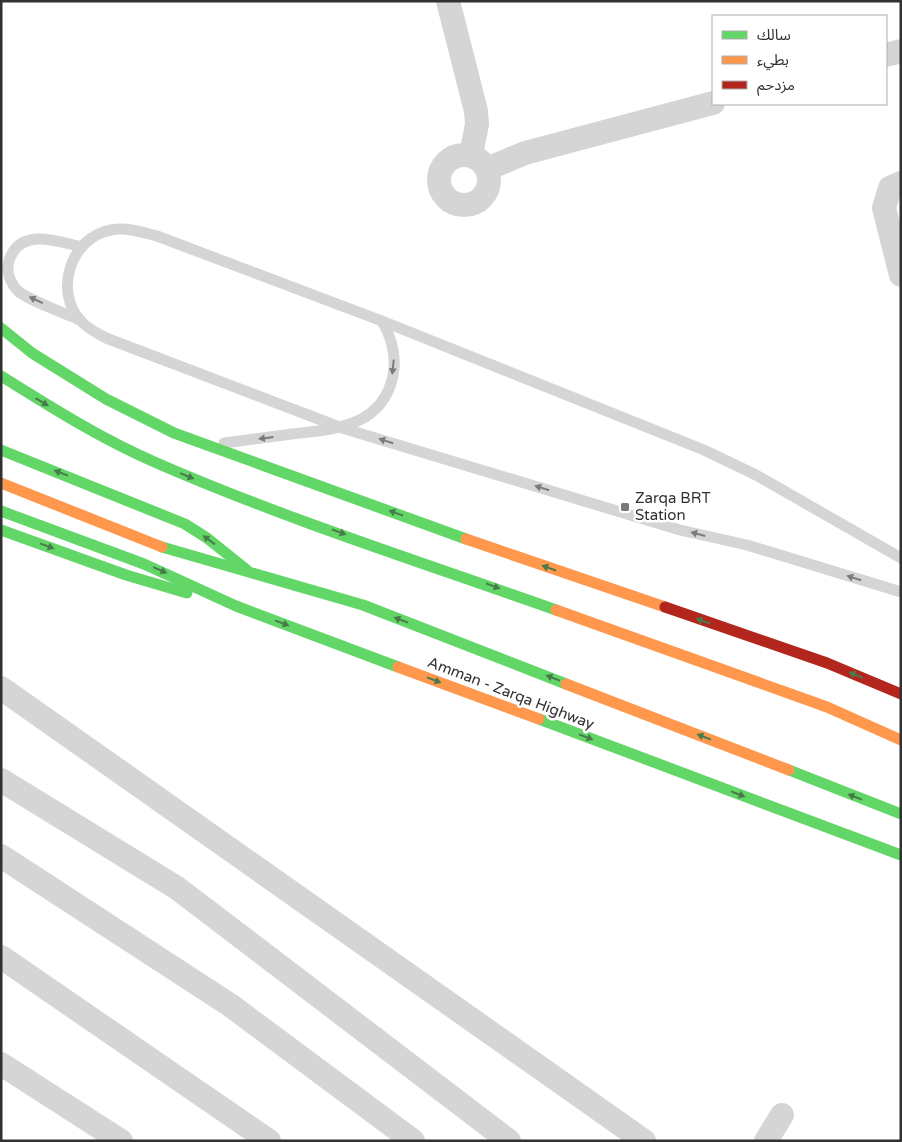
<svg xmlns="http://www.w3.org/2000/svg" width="902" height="1142" viewBox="0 0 902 1142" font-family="'Varela Round','Noto Sans Arabic',sans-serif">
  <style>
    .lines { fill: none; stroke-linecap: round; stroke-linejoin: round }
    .lane { stroke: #d5d5d5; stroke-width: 11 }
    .street { stroke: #d5d5d5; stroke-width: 24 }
    .fast { stroke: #63d668; stroke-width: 11 }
    .slow { stroke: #ff974d; stroke-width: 11 }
    .jam { stroke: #b3261e; stroke-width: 11 }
    .oneway { fill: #7b7b7b }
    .oneway2 { fill: #487b4a }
    .poi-dot { fill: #797979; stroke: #fff; stroke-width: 2 }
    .labels { text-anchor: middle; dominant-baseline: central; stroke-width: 5; stroke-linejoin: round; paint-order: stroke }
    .poi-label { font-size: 15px; fill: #313131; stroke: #fff; text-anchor: start }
    .street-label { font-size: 15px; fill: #313131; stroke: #fff }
  </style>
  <rect width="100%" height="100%" fill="#fff"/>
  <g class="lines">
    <g class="lane">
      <path d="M80,320c-15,-7 -53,-20 -63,-30 -7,-8 -11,-19 -8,-29 10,-34 47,-20 73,-14"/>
      <path d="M224,443c23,-3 46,-6 68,-9 43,-5 90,-7 101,-58 4,-21 -1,-38 -11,-55"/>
      <path d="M901,558l-145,-83 -52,-25 -322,-129 -225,-85c-15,-4 -30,-9 -46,-6 -40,7 -58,61 -30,91 7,8 16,12 25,17l236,90 338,102 67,15 154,47"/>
    </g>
    <g class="street">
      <polyline points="448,1 476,111 477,124 471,155"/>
      <polyline points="886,55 901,51"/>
      <circle cx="464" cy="180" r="25"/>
      <polyline points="487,169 525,153 713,103"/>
      <polyline points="901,275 884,208 890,188 901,183"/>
      <polyline points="1,688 644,1141"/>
      <polyline points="1,780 177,888 509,1141"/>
      <polyline points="1,856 230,1005 413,1141"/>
      <polyline points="1,957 269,1141"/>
      <polyline points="1,1064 121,1141"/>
      <polyline points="766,1141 782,1115"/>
    </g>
    <g class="fast">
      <polyline points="1,328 32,353 106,399 174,433 466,539"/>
      <path d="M1,376c51,32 102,64 158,88 129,56 265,99 397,146"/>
      <polyline points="1,450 185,524 207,538 247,570"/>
      <polyline points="1,511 144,564 236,606 398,667"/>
      <polyline points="1,530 126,575 187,593"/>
      <polyline points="162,547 363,605 566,684"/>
      <polyline points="539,719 901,855"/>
      <polyline points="789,770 901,814"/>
    </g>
    <g class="slow">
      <polyline points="1,483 162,547"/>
      <polyline points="466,539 665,607"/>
      <polyline points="556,610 827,707 901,740"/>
      <polyline points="398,667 539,719"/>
      <polyline points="566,684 789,770"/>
    </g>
    <polyline class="jam" points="665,607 827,663 901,694"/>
  </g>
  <defs><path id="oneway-solid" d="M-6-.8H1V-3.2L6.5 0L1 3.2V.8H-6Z" transform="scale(1.25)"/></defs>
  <g class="oneway">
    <use href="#oneway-solid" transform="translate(36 300) rotate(-155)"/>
    <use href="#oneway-solid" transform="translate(393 367) rotate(96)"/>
    <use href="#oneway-solid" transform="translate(266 438) rotate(173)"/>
    <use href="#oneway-solid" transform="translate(386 441) rotate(-163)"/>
    <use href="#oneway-solid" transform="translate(542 488) rotate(-163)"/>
    <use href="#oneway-solid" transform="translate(698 534) rotate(-165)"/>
    <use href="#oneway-solid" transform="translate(854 578) rotate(-163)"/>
  </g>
  <g class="oneway2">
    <use href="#oneway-solid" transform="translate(42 402) rotate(31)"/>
    <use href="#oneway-solid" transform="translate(61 473) rotate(-159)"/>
    <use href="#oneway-solid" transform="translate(187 476) rotate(22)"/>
    <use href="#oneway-solid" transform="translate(396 513) rotate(-160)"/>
    <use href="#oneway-solid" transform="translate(339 532) rotate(19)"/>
    <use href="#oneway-solid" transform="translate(209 540) rotate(-144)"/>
    <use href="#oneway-solid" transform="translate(47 546) rotate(20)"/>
    <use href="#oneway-solid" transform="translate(549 568) rotate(-161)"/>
    <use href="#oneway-solid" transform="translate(160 570) rotate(23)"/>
    <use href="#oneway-solid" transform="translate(493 586) rotate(20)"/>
    <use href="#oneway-solid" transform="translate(401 620) rotate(-159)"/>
    <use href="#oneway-solid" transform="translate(703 621) rotate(-161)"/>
    <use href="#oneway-solid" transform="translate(282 623) rotate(21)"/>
    <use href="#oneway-solid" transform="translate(856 675) rotate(-158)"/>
    <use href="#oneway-solid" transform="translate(553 678) rotate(-159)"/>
    <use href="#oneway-solid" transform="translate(434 680) rotate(21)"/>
    <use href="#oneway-solid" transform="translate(586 737) rotate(21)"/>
    <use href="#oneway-solid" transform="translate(704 737) rotate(-159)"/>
    <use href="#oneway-solid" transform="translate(738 794) rotate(21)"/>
    <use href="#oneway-solid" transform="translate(855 797) rotate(-159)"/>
  </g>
  <rect class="poi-dot" x="620" y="502" width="10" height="10" rx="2.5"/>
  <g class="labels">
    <g class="poi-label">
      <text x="635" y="498">Zarqa BRT<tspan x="635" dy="17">Station</tspan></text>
    </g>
    <g class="street-label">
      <text transform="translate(511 693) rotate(21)">Amman - Zarqa Highway</text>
    </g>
  </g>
  <rect width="902" height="1142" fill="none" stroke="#313131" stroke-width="5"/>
  <rect x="712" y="15" width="175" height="90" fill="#ffffff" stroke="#adadad"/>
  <rect x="722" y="31" width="25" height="8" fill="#63d668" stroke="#adadad"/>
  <text x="757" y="40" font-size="15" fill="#313131">سالك</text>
  <rect x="722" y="56" width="25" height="8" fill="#ff974d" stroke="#adadad"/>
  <text x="757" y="65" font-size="15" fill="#313131">بطيء</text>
  <rect x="722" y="81" width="25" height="8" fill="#b3261e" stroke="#adadad"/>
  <text x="757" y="90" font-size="15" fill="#313131">مزدحم</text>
</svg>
